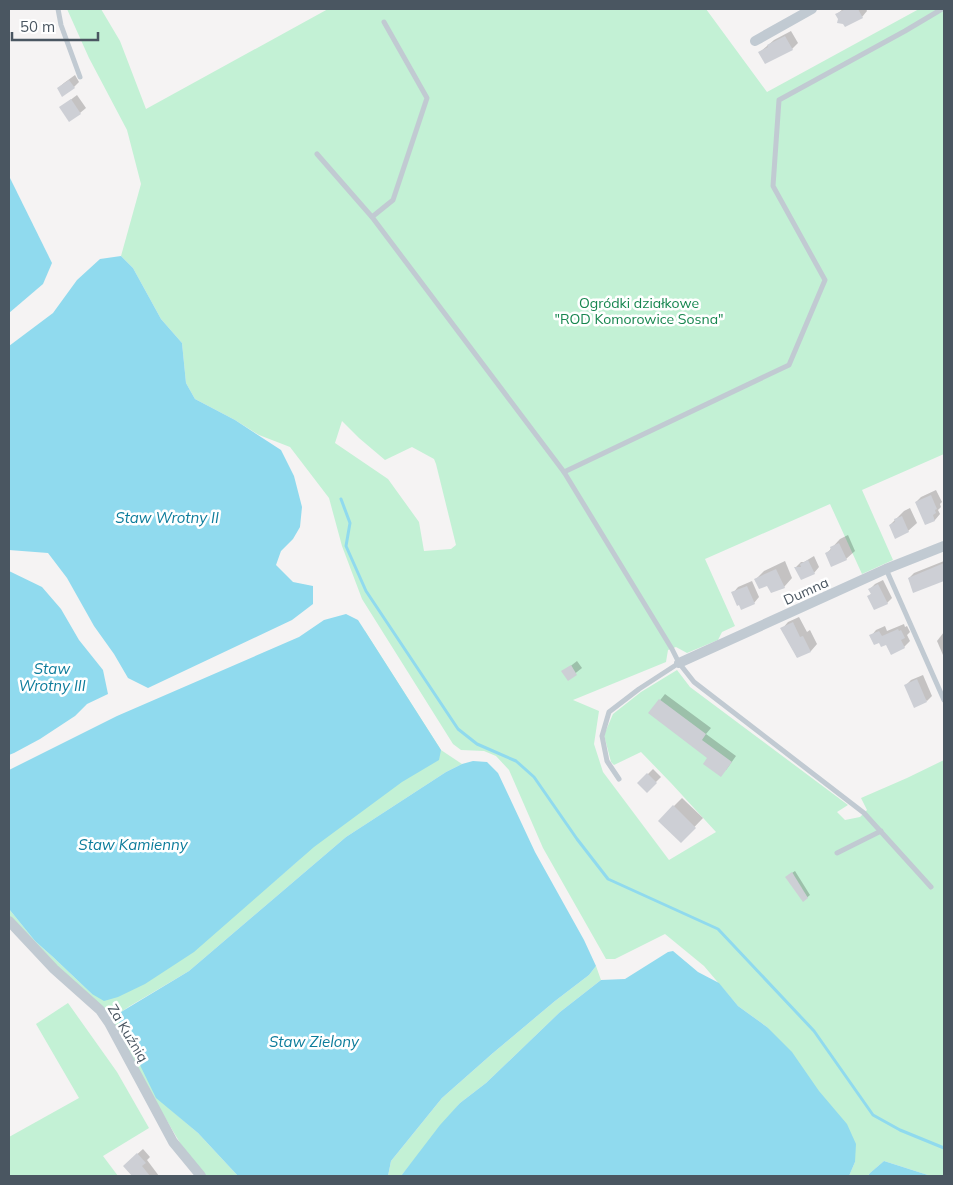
<svg xmlns="http://www.w3.org/2000/svg" width="953" height="1185" viewBox="0 0 953 1185" font-family="Mulish,sans-serif">
  <style>
    .green { fill: #c3f1d5; fill-rule: evenodd }
    .water { fill: #90daee }
    .shadow { fill: #0003 }
    .lines { fill: none; stroke-linecap: round; stroke-linejoin: round }
    .stream { stroke: #90daee; stroke-width: 3 }
    .building { fill: #cdcfd5 }
    .service { stroke: #c1cad2; stroke-width: 5 }
    .minor { stroke: #c1cad2; stroke-width: 10 }
    .labels { text-anchor: middle; dominant-baseline: central; stroke-width: 5; stroke-linejoin: round; paint-order: stroke }
    .park-label { font-size: 14px; fill: #17864f; stroke: #fff }
    .street-label { font-size: 14px; fill: #4a5661; stroke: #fff }
    .water-label { font-size: 15px; font-style: italic; fill: #0c7c9b; stroke: #fff }
  </style>
  <rect width="100%" height="100%" fill="#f5f3f3"/>
  <g class="green">
    <path d="M67,9h34l19,32 26,68 182,-100h378l61,83 152,-83h25v445l-82,36 31,70 -31,14 -32,-70 -125,55 30,67 -13,6 -4,8 -31,13 -11,-6 -8,3 -2,12 -93,38 26,11 -5,33 9,28 66,88 47,-28 -45,-49 -30,-31 -27,13 -3,-3 -7,-27 9,-21 28,-22 36,-22 13,17 158,118 -11,7 8,8 15,-3 7,-7 -6,-12 46,-20 37,-18v416h-13l-47,-15 -14,12 -2,3h-19l6,-14 -88,-135 -29,-21 -34,-40 -39,-32 -50,25h-9l-63,-111 -34,-78 -13,-14 -12,-5 -23,-1 -8,-6 -91,-145 -20,-53 -13,-48 -39,-51 -31,-12 -24,-15 -40,-21 -9,-16 -4,-40 -21,-24 -28,-51 -12,-12 20,-72 -14,-54 -38,-72zM342,421l17,17 26,22 27,-13 22,12 2,5 20,81 -5,4 -27,2 -5,-29 -31,-43 -53,-36z"/>
    <polygon points="365,631 441,750 462,764 446,772 346,837 189,971 130,1006 121,1012 171,1110 198,1133 238,1176 205,1176 186,1153 154,1099 115,1026 44,955 9,916 9,909 35,941 53,957 92,994 264,890 300,859"/>
    <polygon points="596,966 601,980 560,1012 486,1083 460,1103 401,1176 388,1176 391,1161 442,1098 493,1053 555,1001 589,975"/>
    <polygon points="68,1003 117,1072 149,1128 103,1156 118,1176 9,1176 9,1137 79,1098 36,1024"/>
  </g>
  <g class="water">
    <polygon points="9,176 52,263 43,284 9,313"/>
    <polygon points="121,256 133,268 161,319 182,343 186,383 195,399 235,420 281,450 294,476 302,507 300,527 293,539 281,551 276,565 293,582 313,586 313,604 292,620 148,688 128,678 114,654 94,626 67,578 48,553 9,550 9,346 53,313 77,280 100,259"/>
    <polygon points="9,571 42,587 61,609 79,640 103,670 108,694 87,704 75,716 40,739 14,753 9,755"/>
    <polygon points="346,614 358,620 441,750 439,760 402,782 314,847 194,952 145,984 118,997 104,1001 92,994 53,957 35,941 9,909 9,770 117,716 299,637 324,620"/>
    <polygon points="473,761 487,762 498,773 535,852 584,940 596,966 589,975 555,1001 493,1053 442,1098 391,1161 388,1176 238,1176 198,1133 156,1098 119,1022 121,1012 189,971 346,837 446,772 462,764"/>
    <polygon points="673,951 698,972 719,983 738,1006 767,1027 792,1052 819,1091 847,1124 856,1144 855,1162 849,1176 401,1176 440,1125 460,1103 486,1083 560,1012 601,980 625,979 668,952"/>
    <polygon points="884,1161 931,1176 868,1176 870,1173"/>
  </g>
  <g class="shadow">
    <polygon points="843,9 866,9 867,11 862,17 837,14"/>
    <polygon points="791,31 798,43 792,49 765,62 760,52 774,40"/>
    <polygon points="75,75 79,82 74,87 58,88 64,83"/>
    <polygon points="77,95 86,108 80,113 61,107"/>
    <polygon points="936,490 942,502 940,504 941,507 938,510 940,514 935,520 926,524 916,502 921,497"/>
    <polygon points="910,508 917,523 908,531 890,525 904,511"/>
    <polygon points="848,535 855,551 846,559 827,553 840,539"/>
    <polygon points="814,556 819,567 814,573 796,567 801,562 804,562"/>
    <polygon points="943,560 944,560 944,579 914,591 909,578 914,573 944,561"/>
    <polygon points="785,561 792,578 784,587 768,584 756,579 764,571"/>
    <polygon points="883,580 892,598 887,603 869,596 872,593 870,589 875,584"/>
    <polygon points="752,581 759,597 754,603 733,593 738,587"/>
    <polygon points="799,617 807,632 810,630 817,644 811,651 797,657 782,629 788,622"/>
    <polygon points="904,624 905,627 907,626 910,632 907,635 910,641 904,647 886,643 871,636 876,630 885,626 887,631"/>
    <polygon points="944,632 944,655 943,655 937,641"/>
    <polygon points="577,661 582,668 568,679 563,672"/>
    <polygon points="923,675 932,696 927,701 905,686 911,680"/>
    <polygon points="665,694 711,728 706,734 736,756 726,770 650,713"/>
    <polygon points="653,769 661,777 647,791 639,783"/>
    <polygon points="682,798 703,818 681,841 659,821"/>
    <polygon points="795,871 810,895 804,900 789,875"/>
    <polygon points="143,1149 150,1157 147,1160 159,1176 133,1176 124,1166"/>
  </g>
  <g class="lines">
    <polyline class="stream" points="341,499 350,523 346,546 366,591 458,729 477,744 516,761 534,777 577,839 608,879 718,929 814,1031 873,1115 900,1130 944,1148"/>
  </g>
  <g class="building">
    <polygon points="846,9 858,9 863,18 845,27 843,24 837,23 838,19 835,14"/>
    <polygon points="785,36 793,50 765,64 758,52 768,47 767,45"/>
    <polygon points="69,80 75,88 62,97 57,88"/>
    <polygon points="71,99 81,114 69,122 59,107"/>
    <polygon points="931,495 937,509 935,510 936,513 933,515 935,521 925,525 915,502"/>
    <polygon points="902,516 909,532 895,539 889,525 895,522 894,519"/>
    <polygon points="839,543 847,560 831,567 825,553 831,550 830,547"/>
    <polygon points="808,560 815,574 801,580 794,567 801,567 800,564"/>
    <polygon points="944,563 944,581 913,593 908,578"/>
    <polygon points="776,569 785,588 771,593 767,586 759,589 754,579"/>
    <polygon points="878,584 888,604 874,610 867,596 871,594 868,589"/>
    <polygon points="747,586 755,604 741,610 739,605 737,606 731,592"/>
    <polygon points="793,622 800,637 803,636 811,652 797,658 780,628"/>
    <polygon points="898,629 899,631 901,630 905,638 901,640 905,648 891,655 886,645 881,647 879,643 874,645 869,635 879,631 882,636"/>
    <polygon points="571,665 577,675 568,681 561,671"/>
    <polygon points="917,679 927,702 914,708 904,685"/>
    <polygon points="659,699 706,734 702,740 732,762 721,777 703,764 707,758 648,713"/>
    <polygon points="647,773 657,783 647,793 637,783"/>
    <polygon points="673,805 696,828 681,843 658,821"/>
    <polygon points="792,872 808,898 803,902 785,877"/>
    <polygon points="137,1153 146,1163 142,1166 150,1176 132,1176 123,1166"/>
  </g>
  <g class="lines">
    <g class="service">
      <polyline points="58,9 61,25 80,77"/>
      <polyline points="317,154 372,217 564,472 672,649 679,663 694,682 864,813 931,887"/>
      <polyline points="372,217 393,200 427,98 384,22"/>
      <polyline points="564,472 789,365 825,280 773,186 779,100 905,31 942,9"/>
      <polyline points="886,569 944,700"/>
      <polyline points="619,779 607,761 602,736 609,712 639,689 679,663"/>
      <polyline points="837,853 881,831"/>
    </g>
    <g class="minor">
      <polyline points="755,41 812,9"/>
      <polyline points="679,663 886,569 944,546"/>
      <polyline points="9,921 54,969 100,1010 109,1023 173,1142 201,1176"/>
    </g>
  </g>
  <g class="labels">
    <g class="park-label">
      <text x="639" y="303">Ogródki działkowe<tspan x="639" dy="16">"ROD Komorowice Sosna"</tspan></text>
    </g>
    <g class="street-label">
      <text transform="translate(806 591) rotate(-24)">Dumna</text>
      <text transform="translate(128 1033) rotate(59)">Za Kuźnią</text>
    </g>
    <g class="water-label">
      <text x="167" y="517">Staw Wrotny II</text>
      <text x="52" y="668">Staw<tspan x="52" dy="17">Wrotny III</tspan></text>
      <text x="133" y="844">Staw Kamienny</text>
      <text x="314" y="1041">Staw Zielony</text>
    </g>
  </g>
  <rect width="953" height="1185" fill="none" stroke="#4a5661" stroke-width="20"/>
  <path d="M12 32v8h86v-8" fill="none" stroke="#4a5661" stroke-width="2.5"/>
  <text x="20" y="32" font-size="15" fill="#4a5661" stroke="#ffffff" stroke-width="4" paint-order="stroke">50 m</text>
</svg>
